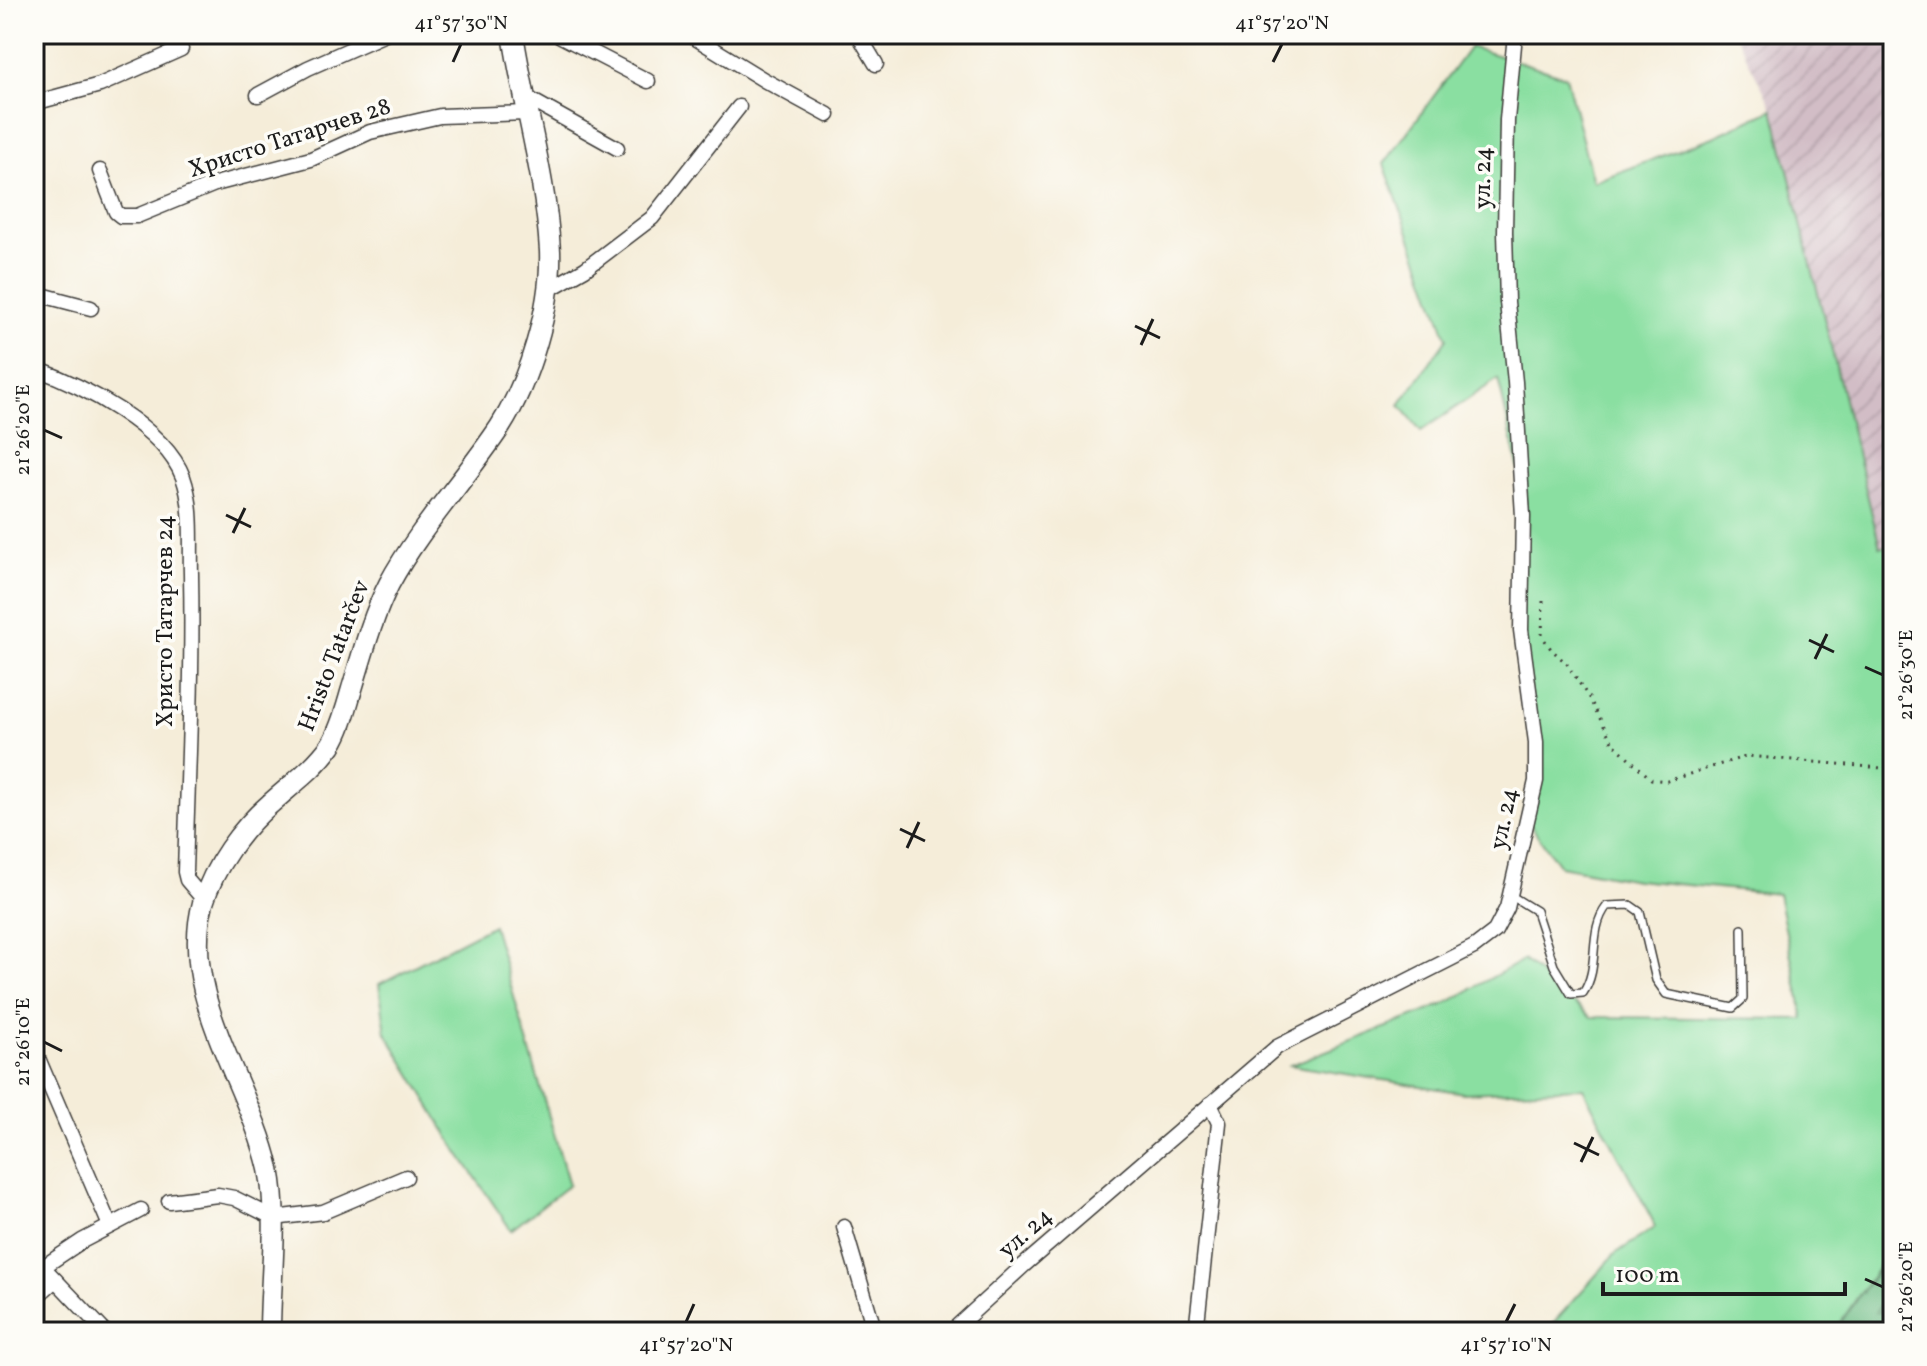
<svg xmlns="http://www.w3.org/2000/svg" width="1927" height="1366" viewBox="0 0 1927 1366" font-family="Vollkorn,serif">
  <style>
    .industrial { fill: url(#industrial-furrows) }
    .grass { fill: #8adfa1; stroke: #537e5e; stroke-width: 2 }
    .forest { fill: url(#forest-firs); stroke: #466d52; stroke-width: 2 }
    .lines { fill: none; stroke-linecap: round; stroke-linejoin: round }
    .stream { stroke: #58bbd7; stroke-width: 5 }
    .service-casing { stroke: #3d3b38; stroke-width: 10 }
    .minor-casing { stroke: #3d3b38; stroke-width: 17 }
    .secondary-casing { stroke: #3d3b38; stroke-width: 23 }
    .path { stroke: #3d3b38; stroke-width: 3; stroke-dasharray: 2 6; stroke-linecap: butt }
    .service { stroke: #fff; stroke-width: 7 }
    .minor { stroke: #fff; stroke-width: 14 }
    .secondary { stroke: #fff; stroke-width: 20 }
    .ticks { fill: none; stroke: #1c1c1c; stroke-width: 3 }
    .labels { text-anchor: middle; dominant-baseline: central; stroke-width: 7; stroke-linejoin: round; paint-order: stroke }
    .street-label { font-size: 24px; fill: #1c1c1c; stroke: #fdfcf7 }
    .neatline { fill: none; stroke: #1c1c1c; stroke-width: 3 }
    .ticks-label { font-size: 20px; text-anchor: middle; fill: #1c1c1c }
  </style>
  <defs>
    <pattern id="industrial-furrows" width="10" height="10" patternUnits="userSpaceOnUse" patternTransform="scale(2)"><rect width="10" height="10" fill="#d2bdc6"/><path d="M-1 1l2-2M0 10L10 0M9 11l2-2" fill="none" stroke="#b4a2aa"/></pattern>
    <pattern id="forest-firs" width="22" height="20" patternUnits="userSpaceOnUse" patternTransform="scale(2)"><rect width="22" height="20" fill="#6fbe87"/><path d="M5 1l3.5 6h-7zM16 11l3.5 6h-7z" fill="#5a9a6e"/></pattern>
  </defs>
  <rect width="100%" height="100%" fill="#fdfcf7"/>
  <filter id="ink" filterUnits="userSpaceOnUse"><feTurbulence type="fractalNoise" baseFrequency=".0125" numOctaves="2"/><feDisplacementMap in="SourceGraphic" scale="16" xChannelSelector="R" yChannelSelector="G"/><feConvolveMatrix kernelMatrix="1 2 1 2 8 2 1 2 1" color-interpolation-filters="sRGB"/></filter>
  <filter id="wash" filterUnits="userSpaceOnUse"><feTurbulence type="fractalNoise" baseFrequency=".006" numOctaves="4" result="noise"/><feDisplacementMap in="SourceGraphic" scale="32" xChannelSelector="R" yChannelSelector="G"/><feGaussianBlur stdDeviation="1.8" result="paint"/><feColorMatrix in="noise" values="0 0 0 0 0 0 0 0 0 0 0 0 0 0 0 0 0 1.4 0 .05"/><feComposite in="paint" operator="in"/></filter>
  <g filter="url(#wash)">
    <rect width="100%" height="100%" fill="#f5edd9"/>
    <polygon class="industrial" points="1735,34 1893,34 1893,546 1880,548 1773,109"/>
    <g class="grass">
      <polygon points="1470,47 1566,76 1593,182 1713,137 1773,109 1880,547 1893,546 1893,1245 1834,1332 1545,1332 1615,1254 1656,1227 1583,1088 1464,1093 1290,1065 1443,1005 1523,960 1591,1017 1804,1019 1778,894 1636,880 1560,866 1525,818 1537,767 1520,630 1520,474 1498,379 1421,431 1400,405 1447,338 1384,164"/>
      <polygon points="493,925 569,1185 511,1230 455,1147 386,1033 379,984"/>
    </g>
    <polygon class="forest" points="1893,1245 1893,1332 1834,1332 1890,1251"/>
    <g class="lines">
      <polyline class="stream" points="1889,1332 1893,1324"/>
    </g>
  </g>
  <g filter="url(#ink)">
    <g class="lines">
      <g class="service-casing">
        <path id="service" d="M1510,895l26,16 18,55 17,28 12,-1c18,-26 4,-62 24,-87l23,-1 10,7 16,68 10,14 67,14 10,-9 -1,-70"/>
      </g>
      <g class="minor-casing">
        <g id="minor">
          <polyline points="557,34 648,81"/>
          <polyline points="689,34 764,80 828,115"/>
          <polyline points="858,34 876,64"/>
          <polyline points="258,95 308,68 385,34"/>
          <polyline points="522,95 617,148"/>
          <polyline points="34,103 100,85 181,49"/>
          <polyline points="100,171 116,212 121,216 137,216 215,184 311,159 370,132 392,127 440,116 527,113"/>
          <polyline points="546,291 585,269 652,218 739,107"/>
          <polyline points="34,293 91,308"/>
          <path d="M34,368c48,17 130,59 149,109 11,30 7,66 8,97 2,99 -3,199 -6,298l2,8 17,20"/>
          <polyline points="34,1049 110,1226"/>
          <polyline points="169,1201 218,1195 234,1198 274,1218 323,1212 406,1177"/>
          <polyline points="844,1227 875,1332"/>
          <polyline points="34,1261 43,1267 105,1332"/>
          <polyline points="43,1267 82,1241 141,1210"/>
          <polyline points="34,1299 55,1280"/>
          <polyline points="951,1332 1024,1265 1277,1047 1474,947 1495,931 1507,908 1536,781 1536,742 1521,630 1523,516 1515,382 1507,302 1505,232 1507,120 1515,34"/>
          <polyline points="1196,1332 1219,1123 1210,1104"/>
        </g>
      </g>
      <g class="secondary-casing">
        <path id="secondary" d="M270,1332c0,-51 9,-114 -1,-163 -19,-85 -91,-175 -66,-266 11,-37 38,-74 67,-99 21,-19 44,-35 61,-59 10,-16 15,-36 20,-53 11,-36 21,-75 38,-108 30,-56 75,-103 111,-157 29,-45 52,-121 50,-176 -4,-73 -26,-145 -37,-217"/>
      </g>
      <g class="path">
        <polyline points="192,44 209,34"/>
        <polyline points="1543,601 1542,636 1551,649 1567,664 1589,698 1613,743 1651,779 1667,781 1747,756 1893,769"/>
      </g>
      <use href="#service" class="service"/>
      <use href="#minor" class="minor"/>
      <use href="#secondary" class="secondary"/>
    </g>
  </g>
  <path class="ticks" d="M453,62l8,-18M1273,62l9,-18M1135,326l25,12M1141,345l12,-26M44,430l18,8M226,515l25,12M233,533l12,-25M1809,640l25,12M1815,659l12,-25M1865,667l18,8M900,829l25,12M907,848l12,-26M44,1042l18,9M1574,1143l25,12M1581,1162l12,-25M1865,1279l18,8M686,1322l8,-18M1506,1322l9,-18"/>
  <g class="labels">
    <g class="street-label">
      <text transform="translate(290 139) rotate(-18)">Христо Татарчев 28</text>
      <text transform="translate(1484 178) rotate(-89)">ул. 24</text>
      <text transform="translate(166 621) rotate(-90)">Христо Татарчев 24</text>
      <text transform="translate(335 656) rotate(-69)">Hristo Tatarčev</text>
      <text transform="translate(1505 819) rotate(-78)">ул. 24</text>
      <text transform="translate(1026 1234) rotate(-41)">ул. 24</text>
    </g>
  </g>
  <rect width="1927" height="1366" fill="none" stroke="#fdfcf7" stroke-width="88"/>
  <path d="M1603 1282v12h242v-12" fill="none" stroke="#1c1c1c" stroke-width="4"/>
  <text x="1615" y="1282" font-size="24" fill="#1c1c1c" stroke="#fdfcf7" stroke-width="6" paint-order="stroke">100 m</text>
  <rect x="44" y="44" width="1839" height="1278" class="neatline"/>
  <g class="ticks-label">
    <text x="461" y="29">41°57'30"N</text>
    <text x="1282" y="29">41°57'20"N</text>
    <text transform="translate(22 430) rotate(-90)" y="7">21°26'20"E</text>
    <text transform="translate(1905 675) rotate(-90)" y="7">21°26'30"E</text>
    <text transform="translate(22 1042) rotate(-90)" y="7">21°26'10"E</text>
    <text transform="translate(1905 1287) rotate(-90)" y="7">21°26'20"E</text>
    <text x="686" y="1351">41°57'20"N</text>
    <text x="1506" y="1351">41°57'10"N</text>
  </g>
</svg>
